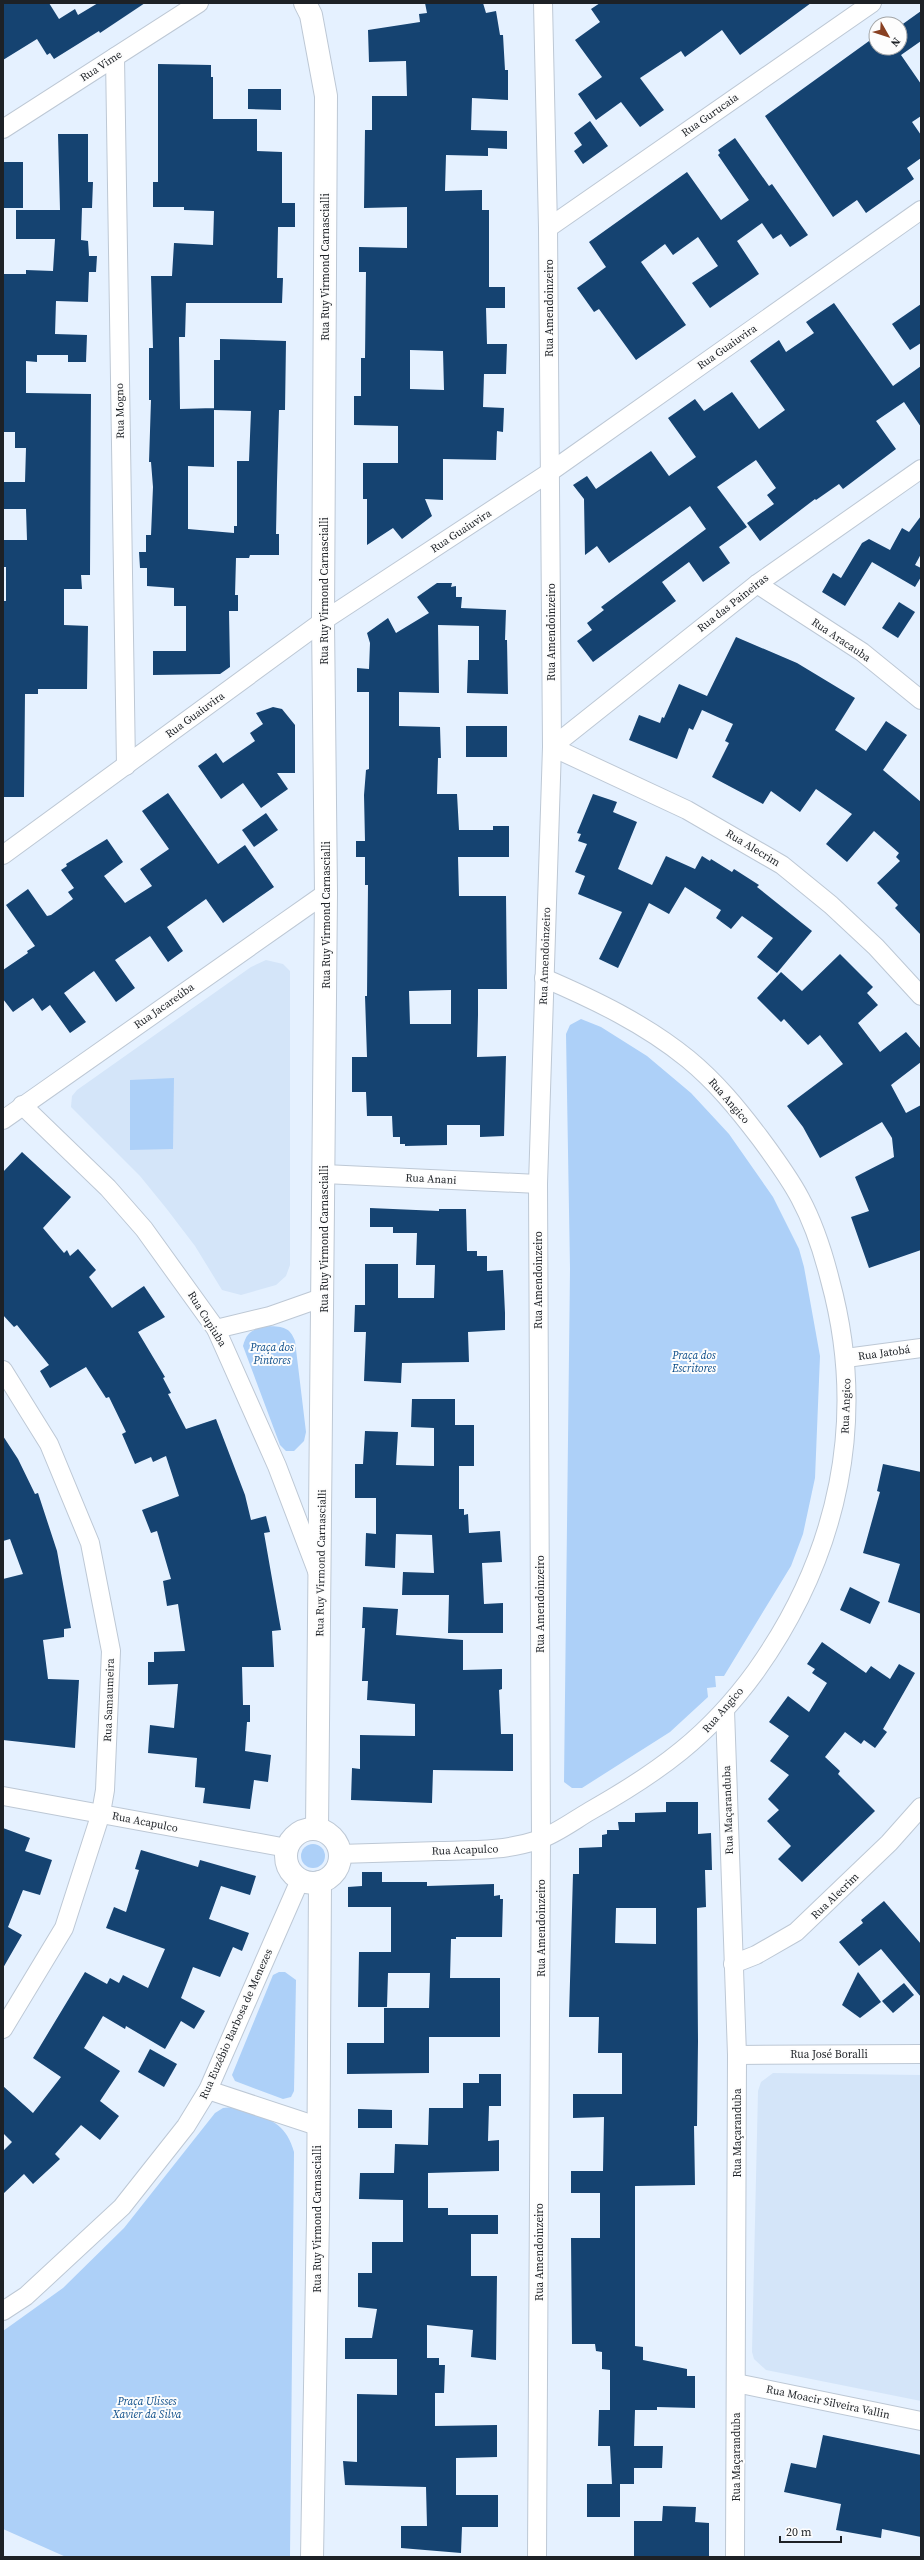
<svg xmlns="http://www.w3.org/2000/svg" width="924" height="2560" viewBox="0 0 924 2560" font-family="'Source Serif 4',serif">
  <style>
    .built { fill: #d4e5f9 }
    .green { fill: #add0f8 }
    .building { fill: #154371; fill-rule: evenodd }
    .lines { fill: none; stroke-linecap: round; stroke-linejoin: round }
    .street-casing { stroke: #bdc8d5; stroke-width: 20 }
    .secondary-casing { stroke: #bdc8d5; stroke-width: 24 }
    .street { stroke: #fff; stroke-width: 18 }
    .secondary { stroke: #fff; stroke-width: 22 }
    .labels { text-anchor: middle; dominant-baseline: central; stroke-width: 4; stroke-linejoin: round; paint-order: stroke }
    .street-label { font-size: 11px; fill: #1d2126; stroke: #fdfdfd }
    .park-label { font-size: 11px; font-style: italic; fill: #0a4b88; stroke: #fdfdfd }
  </style>
  <rect width="100%" height="100%" fill="#e5f1ff"/>
  <g class="built">
    <polygon points="266,960 283,964 290,971 290,1265 286,1276 276,1285 241,1295 222,1290 195,1246 166,1208 140,1176 71,1107 72,1096 77,1090 251,967"/>
    <polygon points="773,2073 921,2075 921,2401 766,2370 754,2359 752,2352 758,2091 761,2082"/>
  </g>
  <g class="green">
    <polygon points="581,1019 601,1027 647,1056 691,1093 729,1134 773,1197 799,1249 804,1267 820,1356 815,1478 803,1534 791,1566 724,1676 715,1676 716,1687 707,1688 708,1697 670,1732 582,1788 572,1788 564,1782 570,1269 566,1034 570,1025"/>
    <polygon points="174,1078 173,1149 130,1150 130,1080"/>
    <path d="M269,1326c14,1 21,1 26,15l11,91 -2,9 -10,10h-8l-6,-6 -37,-99c4,-16 11,-17 26,-20z"/>
    <circle cx="313" cy="1856" r="12"/>
    <polygon points="279,1972 285,1972 296,1980 294,2091 291,2097 283,2099 235,2081 232,2075 273,1975"/>
    <path d="M233,2107c29,10 52,11 61,45l-4,405h-224l-63,-28v-198l60,-43 61,-60 91,-115 8,-5z"/>
  </g>
  <g class="building">
    <polygon points="3,3 49,3 59,19 75,9 78,15 98,3 145,3 100,33 99,31 54,59 50,53 47,55 37,39 3,60"/>
    <path d="M425,3h58l3,10 10,-2 4,24h3l2,35h3v30l-36,-2 -1,32 36,1v18l-19,-1v8l-42,-1 -1,36 37,-1v20h7v77h16v21h-19l1,36h20l-1,30h-22l-1,33 21,1 -1,24 -6,-1 -1,29 -53,-1v41l-18,-1 7,17 -30,23 -9,-11 -26,17v-46h-4v-36h35v-37l-44,-1v-29h7v-38h4l1,-86h-7v-25l48,1v-41l-43,1 1,-78h7v-34h35l-1,-35 -37,1 -1,-32 52,-8 -1,-8 8,-1zM410,350l33,1 1,39 -34,-1z"/>
    <polygon points="600,3 811,3 740,55 722,30 685,57 681,51 640,78 664,110 640,127 621,102 596,120 578,94 602,77 575,40 600,22 591,9"/>
    <polygon points="921,11 921,41 901,55 921,84 921,116 912,122 921,135 921,158 907,168 914,179 866,213 857,200 833,217 765,116 876,36 876,48 900,48 900,26"/>
    <polygon points="158,64 211,65 211,77 213,77 213,119 257,119 257,151 282,152 282,203 295,203 295,227 278,227 277,278 283,278 282,303 186,303 185,337 179,337 180,409 214,408 214,467 188,466 188,529 234,533 234,526 237,526 237,461 249,461 251,411 214,410 214,360 220,360 220,339 286,341 285,410 279,410 277,482 276,534 279,534 279,555 250,555 249,558 236,558 235,595 238,595 238,611 229,611 230,667 220,674 153,675 153,651 186,651 186,606 174,606 174,588 147,586 147,568 140,568 139,552 146,552 146,535 151,535 153,487 151,462 149,462 151,400 149,400 149,348 153,348 151,276 172,276 174,243 213,245 214,211 184,210 184,207 153,207 153,182 158,182"/>
    <polygon points="248,89 281,89 281,110 248,109"/>
    <polygon points="590,121 608,146 583,164 574,151 582,145 574,133"/>
    <polygon points="58,134 88,134 88,182 93,182 92,208 82,208 81,240 88,241 89,256 97,256 96,272 89,272 88,302 56,301 55,334 87,335 86,362 68,362 68,355 37,355 37,362 26,361 26,393 91,394 90,575 81,575 82,589 64,589 64,625 88,626 87,689 38,689 38,694 25,694 24,797 3,797 3,601 6,601 6,567 3,567 3,540 27,540 26,509 3,509 3,482 25,482 26,448 15,448 15,432 3,432 3,274 26,274 26,270 53,271 55,239 16,239 16,210 60,210"/>
    <polygon points="735,138 769,186 772,184 808,235 790,247 781,234 773,239 762,223 737,241 759,274 710,308 692,283 718,266 698,237 673,255 665,244 641,262 686,325 636,360 599,309 594,312 577,288 606,267 589,242 687,172 721,220 749,200 718,155 720,153 718,150"/>
    <rect x="3" y="162" width="20" height="46"/>
    <polygon points="834,303 893,386 921,366 921,427 904,402 876,421 896,449 843,489 839,484 816,500 815,499 760,541 747,523 774,504 767,495 776,488 756,460 717,487 747,527 719,547 730,563 703,582 689,562 662,582 676,601 593,662 577,641 592,630 587,623 604,610 601,607 706,529 690,506 609,563 597,546 585,555 584,499 573,485 587,476 596,489 651,451 669,476 696,457 668,418 695,399 704,411 732,392 759,429 785,410 750,361 779,340 786,352 814,333 806,322"/>
    <polygon points="921,304 921,343 910,350 892,324"/>
    <polygon points="921,516 921,554 915,565 921,568 921,577 915,587 872,562 845,606 822,592 833,573 841,578 862,543 869,539 890,550 902,528 909,532"/>
    <path d="M437,583h15l-1,4 5,-1v11h6l-1,11 45,2 -1,30h2l1,54 -41,-1 1,-33h11v-34l-41,-1 1,68 -40,-1v34l41,1 1,31h-3l-1,36h20l2,36h34v-4h16v31h-51l1,39h47l1,93h-29v26l-1,42 29,-1 -2,80 -24,1v-12h-33v20l-42,1v-2h-5v-7h-7l-1,-21h-25l-1,-24h-14v-35h15l-2,-61h2l1,-111h-3v-28h-9v-16h9l-1,-46 2,-25 3,-1v-77h-12v-24l12,1 1,-26 -3,-10 21,-15 8,15 33,-20 -12,-16zM451,990v34h-41l-1,-33z"/>
    <polygon points="899,602 915,612 898,638 882,628"/>
    <polygon points="736,637 797,663 855,698 835,730 866,751 886,721 907,735 883,770 921,802 921,935 895,908 898,905 877,883 900,861 896,857 899,853 874,831 847,862 826,844 852,814 816,789 800,812 771,791 763,804 712,777 729,743 725,741 733,724 702,710 693,730 689,728 677,759 629,740 639,715 660,723 662,717 664,718 679,684 707,696"/>
    <polygon points="273,707 282,709 295,725 295,773 277,773 288,789 261,808 243,783 221,799 198,766 216,753 223,763 255,741 250,733 263,724 256,713"/>
    <rect x="466" y="726" width="41" height="31"/>
    <polygon points="168,793 218,864 245,845 274,887 223,923 206,899 167,927 183,951 168,962 150,936 115,960 135,988 116,1002 94,971 64,993 86,1022 70,1033 50,1005 42,1011 33,998 13,1012 3,999 3,970 28,953 27,951 35,946 6,905 28,889 47,916 51,915 73,899 68,892 74,888 61,870 67,866 66,864 107,839 123,862 104,876 125,903 152,886 140,869 169,849 142,811"/>
    <polygon points="593,794 617,802 613,812 637,822 618,869 652,885 666,856 695,869 702,856 710,861 711,859 732,872 734,869 759,885 757,887 812,931 777,973 757,957 773,938 742,916 731,929 716,918 721,910 685,887 669,914 649,903 618,968 599,959 622,912 578,894 585,876 575,872 587,844 578,841 581,834 577,833"/>
    <polygon points="266,813 278,830 254,847 242,830"/>
    <polygon points="840,954 873,987 867,993 878,1005 858,1023 880,1052 906,1032 921,1049 921,1062 891,1085 906,1113 921,1105 921,1250 869,1268 851,1217 869,1211 855,1177 894,1157 892,1138 882,1122 820,1158 803,1127 787,1106 843,1064 820,1035 808,1045 784,1019 781,1022 757,998 781,972 802,991"/>
    <polygon points="22,1152 71,1197 43,1228 64,1253 67,1250 70,1256 78,1249 96,1270 89,1277 112,1308 144,1286 165,1317 138,1332 165,1377 163,1378 171,1393 168,1394 186,1429 216,1419 245,1495 251,1520 266,1516 270,1532 264,1533 281,1630 272,1631 274,1667 242,1667 243,1705 250,1705 250,1722 247,1722 245,1751 271,1755 268,1782 254,1780 250,1809 203,1803 205,1788 195,1787 197,1758 148,1753 150,1725 174,1728 178,1684 148,1685 148,1662 154,1662 154,1652 185,1651 178,1604 167,1606 163,1581 171,1579 157,1531 151,1533 142,1510 179,1496 166,1456 153,1462 151,1457 135,1464 122,1434 126,1432 109,1397 106,1398 86,1367 50,1388 40,1371 49,1365 17,1325 14,1327 3,1315 3,1172"/>
    <polygon points="370,1208 439,1211 439,1209 466,1209 467,1251 477,1251 477,1256 487,1256 487,1271 503,1270 505,1313 505,1330 468,1332 469,1362 402,1363 401,1383 364,1381 366,1332 354,1332 355,1305 365,1305 365,1264 398,1264 398,1298 434,1298 435,1265 416,1265 417,1233 393,1233 393,1227 370,1227"/>
    <polygon points="412,1399 455,1399 455,1425 474,1425 474,1466 459,1466 459,1509 464,1509 464,1515 468,1514 469,1533 500,1531 502,1562 482,1563 484,1604 503,1603 503,1633 448,1633 449,1595 402,1595 403,1572 434,1573 432,1535 396,1534 395,1568 365,1566 366,1533 376,1534 376,1498 355,1498 355,1464 363,1464 365,1431 398,1432 396,1465 434,1466 434,1428 411,1427"/>
    <polygon points="3,1436 18,1459 35,1494 38,1493 57,1551 71,1628 64,1629 64,1637 43,1640 48,1679 79,1680 75,1748 3,1740 3,1579 23,1574 10,1539 3,1541"/>
    <polygon points="883,1464 921,1472 921,1614 888,1602 900,1564 863,1553 880,1492 877,1491"/>
    <polygon points="850,1587 880,1602 870,1624 840,1610"/>
    <polygon points="363,1607 398,1609 396,1635 463,1640 463,1670 502,1669 502,1689 499,1690 501,1734 513,1734 513,1771 433,1770 432,1803 351,1800 352,1768 360,1769 360,1735 415,1736 415,1704 367,1700 368,1681 362,1681 365,1628 362,1628"/>
    <polygon points="822,1642 866,1673 871,1666 890,1679 899,1664 915,1673 883,1729 887,1732 875,1748 864,1740 861,1744 845,1732 825,1757 840,1771 838,1774 875,1811 802,1882 778,1859 791,1846 767,1821 779,1810 768,1799 789,1775 770,1761 789,1736 769,1722 788,1696 809,1712 827,1683 812,1673 815,1669 807,1664"/>
    <path d="M666,1802h32v32l13,-1 1,37h-7l1,37 -9,1 1,133 -1,85h-3l1,59 -60,1v160l8,1v13l44,9v7h8v32l-38,-1v3h-22l-1,36h29l-1,22h-28v16h-14v33h-33v-33h25l-2,-38h-12l1,-36h11v-40l-8,-1v-17l-6,-1 -1,-7h-23l-1,-106h29v-45h-29v-22h32l1,-54 -31,1v-24h49v-41h-24l1,-36h-30l4,-143h6v-26l23,-1v-12l5,-1v-4h12l-1,-8h17v-9l31,-1zM616,1908h40v36l-41,-1z"/>
    <polygon points="3,1828 30,1838 25,1851 52,1860 40,1895 23,1890 8,1927 22,1935 3,1968"/>
    <polygon points="141,1850 198,1867 200,1860 256,1876 250,1895 221,1886 209,1919 249,1933 242,1951 233,1947 220,1977 193,1967 181,1998 205,2011 194,2029 181,2021 165,2049 126,2026 125,2029 103,2016 84,2048 120,2071 100,2101 119,2116 100,2140 81,2125 55,2154 60,2159 33,2184 24,2174 3,2194 3,2151 12,2142 3,2133 3,2086 33,2113 61,2077 33,2058 85,1972 107,1984 110,1978 119,1983 123,1975 148,1988 165,1949 106,1928 114,1907 126,1912 139,1870 135,1869"/>
    <polygon points="362,1872 382,1872 382,1882 427,1882 427,1886 494,1884 494,1896 500,1895 500,1899 503,1899 502,1937 456,1937 456,1939 451,1939 450,1978 500,1978 500,2037 429,2037 429,2073 347,2074 347,2043 384,2043 384,2008 429,2008 430,1973 388,1973 387,2007 358,2007 359,1952 391,1952 391,1907 348,1907 348,1887 362,1886"/>
    <polygon points="884,1901 921,1944 921,1997 881,1949 859,1966 839,1942 863,1923 861,1920"/>
    <polygon points="858,1972 881,2002 860,2018 842,2005"/>
    <polygon points="904,1983 914,1995 893,2013 882,2001"/>
    <polygon points="150,2049 177,2064 164,2087 138,2072"/>
    <polygon points="479,2074 501,2074 501,2106 489,2106 488,2141 499,2140 499,2171 428,2173 428,2208 448,2208 448,2215 498,2215 498,2234 471,2234 471,2276 497,2276 496,2360 471,2357 473,2330 427,2325 427,2358 439,2358 439,2365 445,2365 444,2393 435,2393 435,2426 497,2425 497,2457 456,2458 456,2495 498,2495 498,2527 462,2527 461,2553 401,2548 401,2526 427,2526 426,2487 345,2485 343,2461 357,2462 357,2394 397,2395 397,2359 345,2359 345,2338 372,2338 377,2309 358,2307 358,2273 372,2273 372,2242 403,2242 403,2200 359,2199 360,2173 394,2173 395,2144 428,2145 429,2108 463,2108 463,2083 479,2083"/>
    <polygon points="358,2109 392,2110 392,2128 358,2128"/>
    <polygon points="823,2435 921,2455 921,2537 882,2529 881,2538 836,2530 841,2504 784,2492 791,2463 816,2468"/>
    <polygon points="663,2506 696,2507 695,2522 709,2523 709,2557 634,2557 634,2521 662,2521"/>
  </g>
  <g class="lines">
    <g class="street-casing">
      <g id="street">
        <polyline points="115,57 126,766"/>
        <polyline points="3,129 199,3"/>
        <polyline points="548,228 872,3"/>
        <polyline points="921,469 757,584 552,747 687,810 782,865 831,905 876,947 921,996"/>
        <polyline points="757,584 862,652 921,700"/>
        <polyline points="3,855 323,621 550,472 921,210"/>
        <polyline points="22,1105 108,1188 144,1229 216,1329 277,1466 317,1571"/>
        <polyline points="3,1120 326,893"/>
        <polyline points="324,1174 538,1184"/>
        <polyline points="216,1329 270,1316 324,1297"/>
        <polyline points="846,1358 921,1348"/>
        <polyline points="3,1370 49,1444 90,1543 111,1651 105,1790 101,1813 64,1928 3,2029"/>
        <polyline points="725,1710 737,2055 735,2557"/>
        <polyline points="3,1796 287,1848"/>
        <path d="M339,1854c34,-1 67,-2 100,-3 34,-1 66,0 99,-11 18,-6 35,-19 52,-29 69,-39 119,-75 166,-140 83,-117 112,-252 74,-391 -7,-28 -16,-56 -30,-82 -11,-21 -26,-41 -40,-60 -22,-29 -44,-56 -72,-79 -43,-35 -93,-59 -144,-81"/>
        <polyline points="733,1964 756,1955 796,1932 889,1843 921,1807"/>
        <polyline points="737,2055 921,2054"/>
        <polyline points="208,2090 317,2126"/>
        <polyline points="3,2311 26,2296 122,2207 186,2126 208,2090 300,1880"/>
        <polyline points="736,2383 921,2421"/>
        <polyline points="537,2557 541,1839 538,1184 552,747 548,228 543,3"/>
      </g>
    </g>
    <g class="secondary-casing">
      <g id="secondary">
        <polyline points="305,3 311,15 326,96 323,621 326,893 317,1829"/>
        <circle cx="313" cy="1856" r="27"/>
        <polyline points="312,2557 318,2217 320,1882"/>
      </g>
    </g>
    <use href="#street" class="street"/>
    <use href="#secondary" class="secondary"/>
  </g>
  <g class="labels">
    <g class="street-label">
      <text transform="translate(101 66) rotate(-33)">Rua Vime</text>
      <text transform="translate(710 115) rotate(-35)">Rua Gurucaia</text>
      <text transform="translate(325 267) rotate(-90)">Rua Ruy Virmond Carnascialli</text>
      <text transform="translate(549 308) rotate(-90)">Rua Amendoinzeiro</text>
      <text transform="translate(727 347) rotate(-35)">Rua Guaiuvira</text>
      <text transform="translate(120 411) rotate(-91)">Rua Mogno</text>
      <text transform="translate(461 531) rotate(-33)">Rua Guaiuvira</text>
      <text transform="translate(324 591) rotate(-90)">Rua Ruy Virmond Carnascialli</text>
      <text transform="translate(733 603) rotate(-38)">Rua das Paineiras</text>
      <text transform="translate(551 632) rotate(-90)">Rua Amendoinzeiro</text>
      <text transform="translate(841 640) rotate(34)">Rua Aracauba</text>
      <text transform="translate(195 715) rotate(-36)">Rua Guaiuvira</text>
      <text transform="translate(753 848) rotate(31)">Rua Alecrim</text>
      <text transform="translate(326 915) rotate(-90)">Rua Ruy Virmond Carnascialli</text>
      <text transform="translate(545 956) rotate(-88)">Rua Amendoinzeiro</text>
      <text transform="translate(164 1006) rotate(-35)">Rua Jacareúba</text>
      <text transform="translate(729 1101) rotate(49)">Rua Angico</text>
      <text transform="translate(431 1179) rotate(3)">Rua Anani</text>
      <text transform="translate(324 1239) rotate(-90)">Rua Ruy Virmond Carnascialli</text>
      <text transform="translate(538 1280) rotate(-90)">Rua Amendoinzeiro</text>
      <text transform="translate(207 1319) rotate(58)">Rua Cupiuba</text>
      <text transform="translate(884 1353) rotate(-8)">Rua Jatobá</text>
      <text transform="translate(846 1406) rotate(-88)">Rua Angico</text>
      <text transform="translate(321 1563) rotate(-89)">Rua Ruy Virmond Carnascialli</text>
      <text transform="translate(540 1604) rotate(-90)">Rua Amendoinzeiro</text>
      <text transform="translate(109 1700) rotate(-88)">Rua Samaumeira</text>
      <text transform="translate(723 1710) rotate(-49)">Rua Angico</text>
      <text transform="translate(728 1810) rotate(-92)">Rua Maçaranduba</text>
      <text transform="translate(145 1822) rotate(11)">Rua Acapulco</text>
      <text transform="translate(465 1850) rotate(-2)">Rua Acapulco</text>
      <text transform="translate(835 1896) rotate(-44)">Rua Alecrim</text>
      <text transform="translate(541 1928) rotate(-90)">Rua Amendoinzeiro</text>
      <text transform="translate(236 2024) rotate(-66)">Rua Euzébio Barbosa de Menezes</text>
      <text x="829" y="2054">Rua José Boralli</text>
      <text transform="translate(737 2133) rotate(-90)">Rua Maçaranduba</text>
      <text transform="translate(317 2219) rotate(-90)">Rua Ruy Virmond Carnascialli</text>
      <text transform="translate(539 2252) rotate(-90)">Rua Amendoinzeiro</text>
      <text transform="translate(828 2402) rotate(12)">Rua Moacir Silveira Vallin</text>
      <text transform="translate(736 2457) rotate(-90)">Rua Maçaranduba</text>
    </g>
    <g class="park-label">
      <text x="272" y="1347">Praça dos<tspan x="272" dy="13">Pintores</tspan></text>
      <text x="694" y="1355">Praça dos<tspan x="694" dy="13">Escritores</tspan></text>
      <text x="147" y="2401">Praça Ulisses<tspan x="147" dy="13">Xavier da Silva</tspan></text>
    </g>
  </g>
  <rect width="924" height="2560" fill="none" stroke="#1d2126" stroke-width="8"/>
  <g transform="translate(888 36) rotate(129)"><circle r="19" fill="#fdfdfd" stroke="#a3a5a7"/>
  <path d="M0-3L7 15L0 10L-7 15Z" fill="#884022"/>
  <text y="-6" font-size="11" font-weight="bold" text-anchor="middle" fill="#1d2126">N</text>
  </g>
  <path d="M780 2536v6h61v-6" fill="none" stroke="#1d2126" stroke-width="2"/>
  <text x="786" y="2536" font-size="12" fill="#1d2126" stroke="#fdfdfd" stroke-width="3" paint-order="stroke">20 m</text>
</svg>
